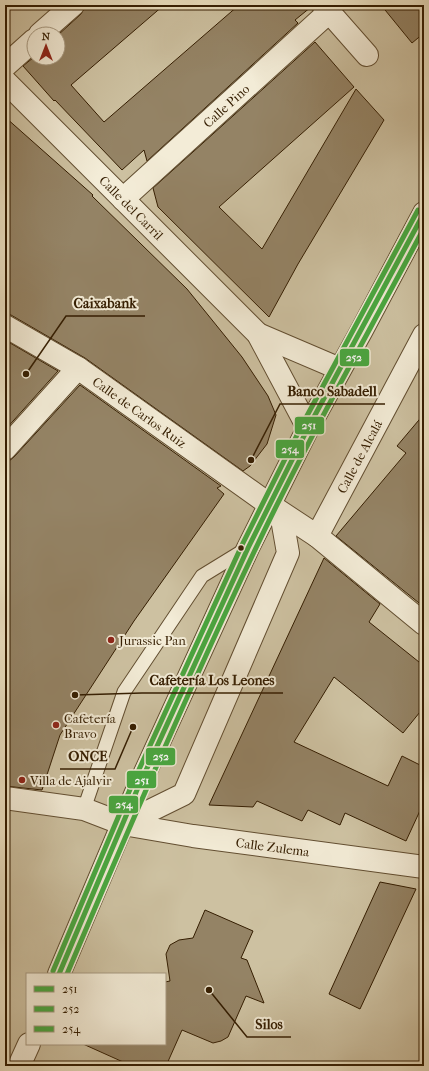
<svg xmlns="http://www.w3.org/2000/svg" width="429" height="1071" viewBox="0 0 429 1071" font-family="'IM FELL French Canon',serif">
  <style>
    .green { fill: #cdc1a1; stroke: #806f51; fill-rule: evenodd }
    .building { fill: #948365; stroke: #341d01 }
    .lines { fill: none; stroke-linecap: round; stroke-linejoin: round }
    .service-casing { stroke: #624e31; stroke-width: 15 }
    .minor-casing { stroke: #624e31; stroke-width: 24 }
    .tertiary-casing { stroke: #624e31; stroke-width: 24 }
    .service { stroke: #f3ecd7; stroke-width: 13 }
    .minor { stroke: #f3ecd7; stroke-width: 22 }
    .tertiary { stroke: #f3ecd7; stroke-width: 22 }
    .bus-1-casing { stroke: #f3ecd7; stroke-width: 8 }
    .bus-2-casing { stroke: #f3ecd7; stroke-width: 8 }
    .bus-3-casing { stroke: #f3ecd7; stroke-width: 8 }
    .bus-1 { stroke: #48a840; stroke-width: 5 }
    .bus-2 { stroke: #48a840; stroke-width: 5 }
    .bus-3 { stroke: #48a840; stroke-width: 5 }
    .bus-dot { fill: #341d01; stroke: #f3ecd7; stroke-width: 1.5 }
    .poi-dot { fill: #8f2418; stroke: #f3ecd7; stroke-width: 1.5 }
    .labels { text-anchor: middle; dominant-baseline: central; stroke-width: 4; stroke-linejoin: round; paint-order: stroke }
    .street-label { font-size: 13px; fill: #341d01; stroke: #f3ecd7 }
    .poi-label { font-size: 13px; fill: #341d01; stroke: #f3ecd7; text-anchor: start }
    .leader { fill: none; stroke: #341d01; stroke-width: 1.5 }
    .callout-dot { fill: #341d01; stroke: #f3ecd7; stroke-width: 1.5 }
    .callout-label { font-size: 14px; text-anchor: middle; font-weight: bold; fill: #341d01; stroke: #f3ecd7; stroke-width: 4; stroke-linejoin: round; paint-order: stroke }
    .line-badge { stroke: #f3ecd7; stroke-width: 1.5 }
    .badge-label { font-size: 11px; text-anchor: middle; font-weight: bold; fill: #fff }
  </style>
  <rect width="100%" height="100%" fill="#ece2c2"/>
  <filter id="stains"><feTurbulence type="fractalNoise" baseFrequency=".005" numOctaves="4"/><feColorMatrix values="0 0 0 0 .2 0 0 0 0 .09 0 0 0 0 .02 0 0 0 .5 -.17"/></filter>
  <radialGradient id="worn" r=".72"><stop offset=".6" stop-color="#630" stop-opacity="0"/><stop offset="1" stop-color="#630" stop-opacity=".3"/></radialGradient>
  <path class="green" d="M5,5h419v1061h-419zM34,34h24v24h-24zM27,974h138v70h-138z"/>
  <g class="building">
    <polygon points="86,5 164,5 71,85 104,122 239,5 311,5 311,7 295,20 298,23 147,161 144,150 122,170 55,100 54,101 23,66 34,57 34,58 58,58 58,35 81,14"/>
    <polygon points="381,5 424,5 424,33 412,43"/>
    <polygon points="315,42 354,87 219,207 262,249 356,89 384,120 298,264 269,317 158,207 153,188"/>
    <polygon points="5,117 93,195 92,196 187,289 242,357 268,396 276,415 267,444 250,466 243,471 85,358 11,315 5,314"/>
    <polygon points="5,340 58,371 5,430"/>
    <polygon points="80,385 221,486 217,488 224,494 134,621 60,735 42,790 5,786 5,461 9,461 14,457"/>
    <polygon points="424,414 424,607 336,536 406,453 397,446"/>
    <polygon points="324,558 380,604 369,622 424,666 424,707 403,733 334,677 294,742 388,786 402,756 424,767 424,802 406,841 345,813 340,825 308,810 302,821 257,801 253,807 209,805"/>
    <polygon points="380,882 416,889 360,1009 329,994"/>
    <polygon points="205,910 253,931 241,958 247,960 264,1003 246,996 228,1037 221,1041 213,1043 182,1030 166,1066 132,1066 83,1044 165,1044 165,982 170,981 166,954 170,945 179,940 193,938"/>
  </g>
  <g class="lines">
    <g class="service-casing">
      <polyline id="service" points="84,809 124,692 202,576 246,549"/>
    </g>
    <g class="minor-casing">
      <g id="minor">
        <polyline points="323,5 367,55"/>
        <polyline points="40,34 73,5"/>
        <polyline points="5,66 34,40"/>
        <path id="s1" d="M5,81l253,253 50,94"/>
        <path id="s2" d="M123,199l206,-187"/>
        <path id="s3" d="M5,326l73,42 192,137 47,31 107,88"/>
        <polyline points="258,334 340,369"/>
        <polyline points="5,449 78,368"/>
        <path id="s4" d="M317,536l107,-201"/>
        <path id="s5" d="M5,798l79,11 39,15 70,12 231,31"/>
        <polyline points="123,824 184,794 288,553 281,513"/>
      </g>
    </g>
    <g class="tertiary-casing">
      <g id="tertiary">
        <polyline points="59,974 137,790 248,548 308,428 362,330 424,213"/>
        <polyline points="19,1066 29,1044"/>
      </g>
    </g>
    <use href="#service" class="service"/>
    <use href="#minor" class="minor"/>
    <use href="#tertiary" class="tertiary"/>
    <g class="bus-1-casing">
      <polyline id="bus-1" points="59,974 137,790 248,548 308,428 424,213"/>
    </g>
    <g class="bus-2-casing">
      <path id="bus-2" d="M67,974c60,-142 121,-283 187,-422 52,-110 113,-216 170,-324"/>
    </g>
    <g class="bus-3-casing">
      <polyline id="bus-3" points="53,971 131,787 242,545 302,425 418,210"/>
    </g>
    <use href="#bus-1" class="bus-1"/>
    <use href="#bus-2" class="bus-2"/>
    <use href="#bus-3" class="bus-3"/>
  </g>
  <circle class="bus-dot" cx="241" cy="548" r="3.5"/>
  <g class="poi-dot">
    <circle cx="111" cy="640" r="4"/>
    <circle cx="56" cy="725" r="4"/>
    <circle cx="22" cy="780" r="4"/>
  </g>
  <g class="labels">
    <g class="street-label">
      <text stroke="none"><textPath href="#s2" startOffset="139">Calle Pino</textPath></text>
      <text stroke="none"><textPath href="#s1" startOffset="179">Calle del Carril</textPath></text>
      <text stroke="none"><textPath href="#s3" startOffset="160">Calle de Carlos Ruiz</textPath></text>
      <text stroke="none"><textPath href="#s4" startOffset="90">Calle de Alcalá</textPath></text>
      <text stroke="none"><textPath href="#s5" startOffset="273">Calle Zulema</textPath></text>
    </g>
    <g class="poi-label">
      <text x="119" y="640">Jurassic Pan</text>
      <text x="64" y="718">Cafetería<tspan x="64" dy="15">Bravo</tspan></text>
      <text x="30" y="780">Villa de Ajalvir</text>
    </g>
  </g>
  <path class="leader" d="M26 374L66 316H145M251 460L280 404H385M75 695L142 693H283M133 727L115 769H60M209 990L247 1037H291"/>
  <g class="callout-dot">
    <circle cx="26" cy="374" r="4"/>
    <circle cx="251" cy="460" r="4"/>
    <circle cx="75" cy="695" r="4"/>
    <circle cx="133" cy="727" r="4"/>
    <circle cx="209" cy="990" r="4"/>
  </g>
  <g class="callout-label">
    <text x="105" y="308">Caixabank</text>
    <text x="332" y="396">Banco Sabadell</text>
    <text x="212" y="685">Cafetería Los Leones</text>
    <text x="88" y="761">ONCE</text>
    <text x="269" y="1029">Silos</text>
  </g>
  <g class="line-badge">
    <rect x="339" y="348" width="31" height="19" rx="4" fill="#48a840"/>
    <rect x="294" y="416" width="31" height="19" rx="4" fill="#48a840"/>
    <rect x="275" y="439" width="30" height="20" rx="4" fill="#48a840"/>
    <rect x="145" y="747" width="31" height="19" rx="4" fill="#48a840"/>
    <rect x="126" y="770" width="31" height="19" rx="4" fill="#48a840"/>
    <rect x="108" y="795" width="31" height="19" rx="4" fill="#48a840"/>
  </g>
  <g class="badge-label">
    <text x="354" y="361">252</text>
    <text x="309" y="429">251</text>
    <text x="290" y="453">254</text>
    <text x="161" y="760">252</text>
    <text x="142" y="784">251</text>
    <text x="124" y="808">254</text>
  </g>
  <rect width="429" height="1071" fill="none" stroke="#ece2c2" stroke-width="20"/>
  <rect x="6" y="6" width="417" height="1059" fill="none" stroke="#341d01" stroke-width="2"/>
  <rect x="10" y="10" width="409" height="1051" fill="none" stroke="#341d01"/>
  <rect x="26" y="973" width="140" height="72" fill="#f3ecd7" stroke="#a79981"/>
  <rect x="34" y="986" width="20" height="6" fill="#48a840" stroke="#a79981"/>
  <text x="62" y="993" font-size="12" fill="#341d01">251</text>
  <rect x="34" y="1006" width="20" height="6" fill="#48a840" stroke="#a79981"/>
  <text x="62" y="1013" font-size="12" fill="#341d01">252</text>
  <rect x="34" y="1026" width="20" height="6" fill="#48a840" stroke="#a79981"/>
  <text x="62" y="1033" font-size="12" fill="#341d01">254</text>
  <g transform="translate(46 46)"><circle r="19" fill="#f3ecd7" stroke="#a79981"/>
  <path d="M0-3L7 15L0 10L-7 15Z" fill="#8f2418"/>
  <text y="-6" font-size="11" font-weight="bold" text-anchor="middle" fill="#341d01">N</text>
  </g>
  <rect width="100%" height="100%" filter="url(#stains)"/>
  <rect width="100%" height="100%" fill="url(#worn)"/>
</svg>
